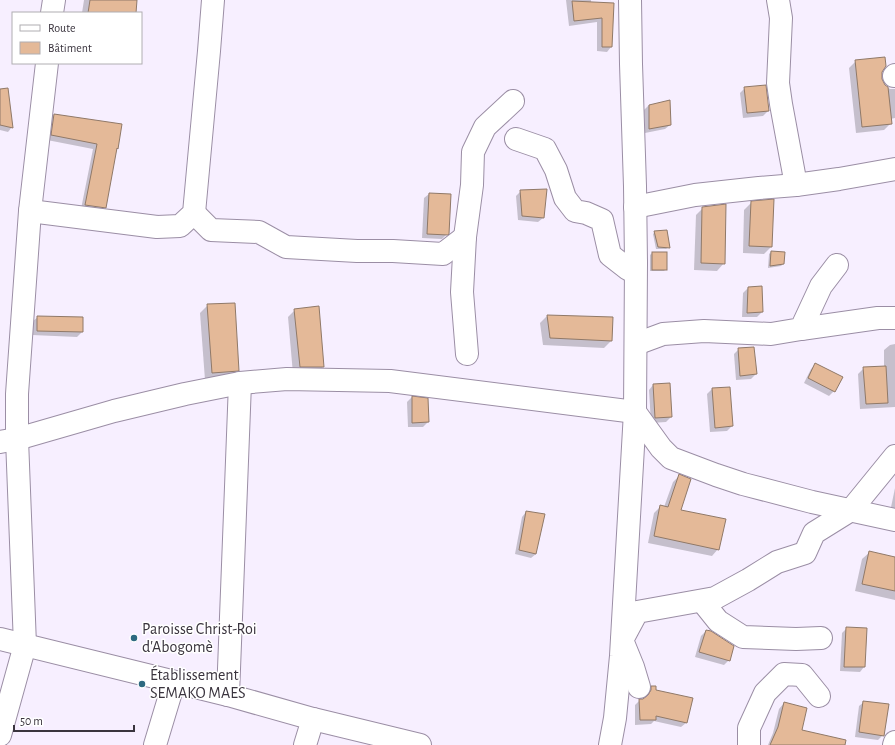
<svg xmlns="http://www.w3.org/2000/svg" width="895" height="745" viewBox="0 0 895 745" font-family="'Alegreya Sans',sans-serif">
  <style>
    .shadow { fill: #0003 }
    .building { fill: #e4b998; stroke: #907968 }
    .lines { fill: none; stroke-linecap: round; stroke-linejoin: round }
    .minor-casing { stroke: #9b8ea5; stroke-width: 24 }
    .minor { stroke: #fff; stroke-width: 22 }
    .poi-dot { fill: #2d6980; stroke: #fff; stroke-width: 1.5 }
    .labels { text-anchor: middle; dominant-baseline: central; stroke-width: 3; stroke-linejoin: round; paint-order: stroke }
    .poi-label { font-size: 16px; fill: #3a343e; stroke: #fff; text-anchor: start }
  </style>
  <rect width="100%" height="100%" fill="#f7efff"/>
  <g class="shadow">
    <polygon points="84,0 136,0 135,13 82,13"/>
    <polygon points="564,0 591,0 591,3 613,4 611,47 607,52 597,51 597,22 569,26 566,0"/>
    <polygon points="856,61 881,73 881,79 884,85 890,89 895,89 895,118 890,119 891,123 884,130 856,133 849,68"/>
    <polygon points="745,88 768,111 763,116 743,118 740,93"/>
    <polygon points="0,97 12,127 8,132 0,130"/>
    <polygon points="649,105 670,125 665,129 645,133 644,110"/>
    <polygon points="54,115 121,125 105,207 100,212 81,209 93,149 47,140 50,119"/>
    <polygon points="521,191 543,218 538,222 518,220 516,196"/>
    <polygon points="429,194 448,233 442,239 422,238 424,198"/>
    <polygon points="752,202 771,247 764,254 743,253 744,210"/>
    <polygon points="703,208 724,263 717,271 694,270 696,215"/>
    <polygon points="655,232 669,247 666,249 656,249 653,234"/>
    <polygon points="771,252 783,264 781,266 768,268 769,254"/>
    <polygon points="652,253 666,269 664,271 650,271 650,255"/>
    <polygon points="748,288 762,312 757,317 742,317 743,293"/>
    <polygon points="208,305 238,370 231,377 205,380 200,313"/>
    <polygon points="295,310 323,367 316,374 293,374 288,317"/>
    <polygon points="547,316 611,341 604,348 543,345 540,323"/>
    <polygon points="38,317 82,332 77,337 32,335 33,321"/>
    <polygon points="895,344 895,407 860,409 858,374 864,368 884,367 884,350 890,345"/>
    <polygon points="739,349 756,374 751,379 736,380 734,354"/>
    <polygon points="816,364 834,391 829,396 804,383 811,369"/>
    <polygon points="653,385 671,417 666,422 651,423 649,390"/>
    <polygon points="729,388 732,426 727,431 710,432 707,394 712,389"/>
    <polygon points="412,397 428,422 423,427 408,427 407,402"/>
    <polygon points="679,476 680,511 718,549 712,556 648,543 654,513 660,507 664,507 673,482"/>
    <polygon points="895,488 895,513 890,512"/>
    <polygon points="526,512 536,554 531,558 515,554 522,517"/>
    <polygon points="870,552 895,558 895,600 855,591 862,559"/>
    <polygon points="847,628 864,667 860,672 840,671 842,633"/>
    <polygon points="706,631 729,660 724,665 695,657 701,636"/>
    <polygon points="652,687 686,723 681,727 654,721 651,724 635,725 635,705 640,700 645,699 647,696 647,692"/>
    <polygon points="864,702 883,735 878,740 855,737 859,706"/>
    <polygon points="784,703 801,730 824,745 768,745 773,733 779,709"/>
  </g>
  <g class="building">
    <polygon points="90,0 137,0 136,13 88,13"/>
    <polygon points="572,1 614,3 612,47 602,47 602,18 574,21"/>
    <polygon points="885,57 886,66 882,72 882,79 885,85 888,87 892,124 862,127 855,60"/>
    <polygon points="766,85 769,111 747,113 744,87"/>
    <polygon points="8,88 13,128 0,125 0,89"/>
    <polygon points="670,100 671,125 649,129 649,105"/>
    <polygon points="54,114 122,124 118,149 117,148 106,208 85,205 97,144 51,135"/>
    <polygon points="547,189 544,218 522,216 520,190"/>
    <polygon points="429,193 451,194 449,234 448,235 427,234"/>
    <polygon points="774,199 772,247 749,246 751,201"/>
    <polygon points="726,204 725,264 701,263 702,207"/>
    <polygon points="667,230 670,248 658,247 654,231"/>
    <polygon points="771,251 785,252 784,264 770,266"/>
    <rect x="652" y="252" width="15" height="18"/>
    <polygon points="762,286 763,312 747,313 748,287"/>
    <polygon points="235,303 239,371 212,373 207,304"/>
    <polygon points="319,306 324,367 300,367 294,309"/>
    <polygon points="547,315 613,317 612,341 550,338"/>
    <polygon points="37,316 83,317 83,332 37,331"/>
    <polygon points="754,347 757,374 740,376 738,348"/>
    <polygon points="815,363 843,377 835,392 808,378"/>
    <polygon points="886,366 888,403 866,404 863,367"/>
    <polygon points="670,383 672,417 655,418 653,384"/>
    <polygon points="730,387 733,426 715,428 712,388"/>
    <polygon points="412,396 428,398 429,422 412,423"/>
    <polygon points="679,474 691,479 681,510 726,519 719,550 654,536 660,505 668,507"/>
    <polygon points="526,511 545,514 536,554 519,550"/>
    <polygon points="869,551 895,557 895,591 862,584"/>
    <polygon points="846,627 867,628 865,667 844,667"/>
    <polygon points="706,630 711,631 734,646 730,661 699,652"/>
    <polygon points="651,686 656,686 656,690 693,698 687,723 656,716 656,720 640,720 639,699 643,699 648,695 651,690"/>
    <polygon points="863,701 889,704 884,736 859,732"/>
    <polygon points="784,702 807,708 802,730 846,740 845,745 770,745 778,727"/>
  </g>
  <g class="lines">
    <g class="minor-casing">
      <g id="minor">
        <polyline points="778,0 781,18 778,83 781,104 796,185"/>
        <polyline points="52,13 54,0"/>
        <polyline points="894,76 895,75"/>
        <polyline points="516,139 545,149 556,170 565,198 575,211 586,213 602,220 610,255 628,269 636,263"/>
        <polyline points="635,207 695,195 759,188 796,185 839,179 895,169"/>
        <polyline points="30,211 157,227 180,226 194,213 209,51 213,0"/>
        <polyline points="194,213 211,230 259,232 286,247 357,251 393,251 443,254 465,237"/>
        <polyline points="801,329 878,318 895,318"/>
        <polyline points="636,344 663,334 704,331 771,334 801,329 821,286 837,265"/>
        <polyline points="467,354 462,292 465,237 472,185 473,152 485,127 513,101"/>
        <polyline points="0,442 17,439 114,411 185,394 240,383 287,379 390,381 635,412 661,448 671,458 716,475 743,484 812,502 895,520"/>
        <polyline points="702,601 718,621 743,637 796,639 821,638"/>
        <polyline points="0,639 228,695 313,719 420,745"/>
        <polyline points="639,687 633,667 622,640 637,612 715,598 748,580 777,562 805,553 814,533 851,510 895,456"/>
        <polyline points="228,695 240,383"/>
        <polyline points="0,735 25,645 17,439 17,394 30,211 47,63"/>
        <polyline points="155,745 174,682"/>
        <polyline points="305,745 313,719"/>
        <polyline points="610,745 615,718 621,656 635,412 636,263 635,186 631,64 630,0"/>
        <polyline points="749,745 749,728 765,693 784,674 802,675 819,696"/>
        <polyline points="894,745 895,742"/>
      </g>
    </g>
    <use href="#minor" class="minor"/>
  </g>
  <g class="poi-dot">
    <circle cx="134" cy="638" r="4"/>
    <circle cx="142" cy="684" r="4"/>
  </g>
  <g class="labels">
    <g class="poi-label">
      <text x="142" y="629">Paroisse Christ-Roi<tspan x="142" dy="18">d'Abogomè</tspan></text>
      <text x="150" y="675">Établissement<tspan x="150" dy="18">SEMAKO MAES</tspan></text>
    </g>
  </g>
  <rect x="12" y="12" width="130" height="52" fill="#ffffff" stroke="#b0aeb2"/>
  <rect x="20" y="25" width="20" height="6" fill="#ffffff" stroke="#b0aeb2"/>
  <text x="48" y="32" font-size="12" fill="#3a343e">Route</text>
  <rect x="20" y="42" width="20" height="12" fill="#e4b998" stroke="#b0aeb2"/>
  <text x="48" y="52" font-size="12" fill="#3a343e">Bâtiment</text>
  <path d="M14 725v6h120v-6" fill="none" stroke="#3a343e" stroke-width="2"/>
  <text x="20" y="725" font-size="12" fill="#3a343e" stroke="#ffffff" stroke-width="3" paint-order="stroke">50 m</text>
</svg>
